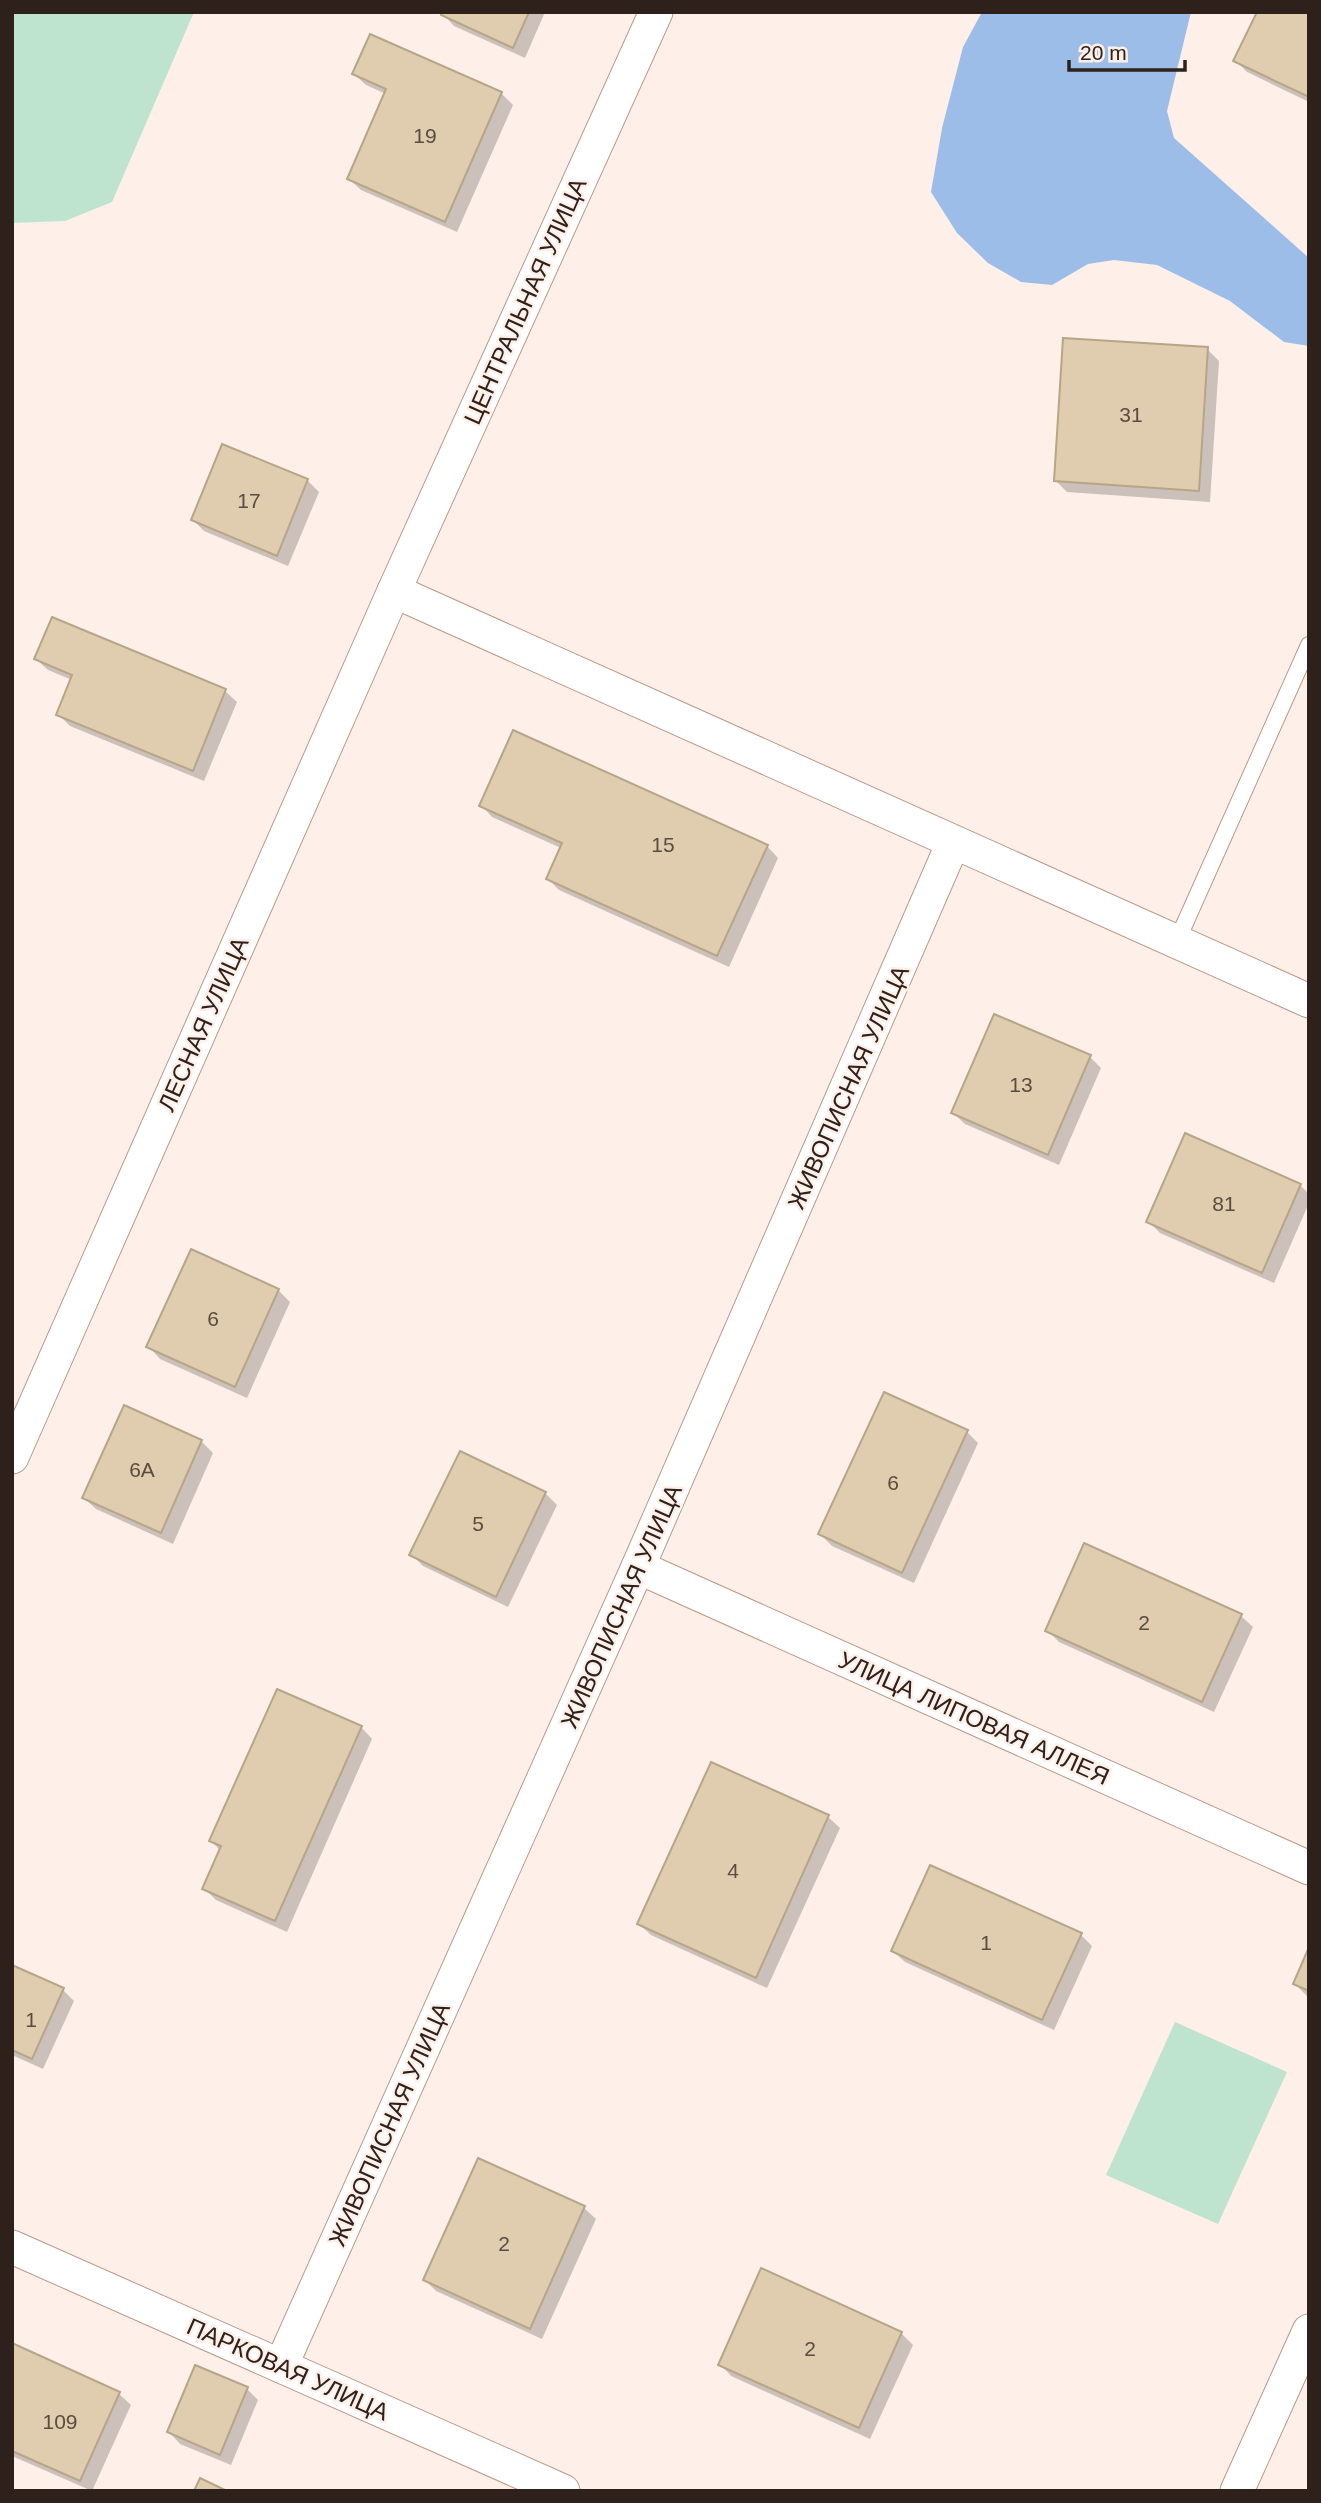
<svg xmlns="http://www.w3.org/2000/svg" width="1321" height="2503" viewBox="0 0 1321 2503" font-family="Arial,sans-serif">
  <style>
    .green { fill: #bee3ce }
    .water { fill: #9bbde7 }
    .shadow { fill: #0003 }
    .building { fill: #e0cdaf; stroke: #b7a588; stroke-width: 2 }
    .lines { fill: none; stroke-linecap: round; stroke-linejoin: round }
    .lane-casing { stroke: #ba9a89; stroke-width: 18 }
    .street-casing { stroke: #ba9a89; stroke-width: 35 }
    .lane { stroke: #fff; stroke-width: 16 }
    .street { stroke: #fff; stroke-width: 33 }
    .labels { text-anchor: middle; dominant-baseline: central; stroke-width: 5; stroke-linejoin: round; paint-order: stroke }
    .number-label { font-size: 21px; fill: #5a4c40 }
    .street-label { font-size: 24px; fill: #2e211b; stroke: #fef0e9 }
  </style>
  <rect width="100%" height="100%" fill="#fef0e9"/>
  <g class="green">
    <polygon points="12,12 194,12 112,202 65,221 12,223"/>
    <polygon points="1175,2022 1287,2072 1218,2224 1106,2175"/>
  </g>
  <polygon class="water" points="982,12 1191,12 1167,111 1174,138 1309,258 1309,346 1284,342 1230,301 1157,265 1114,260 1088,264 1052,285 1021,282 988,263 957,233 931,192 942,128 963,47"/>
  <g class="shadow">
    <polygon points="444,12 545,12 525,58 454,26 443,14"/>
    <polygon points="1309,12 1309,102 1247,72 1236,61"/>
    <polygon points="354,74 501,93 513,105 457,232 361,190 349,179 386,94 366,85"/>
    <polygon points="1207,349 1219,361 1210,502 1067,492 1056,481"/>
    <polygon points="307,480 319,492 288,566 204,531 193,520"/>
    <polygon points="53,620 225,691 237,702 204,781 70,726 58,714 72,680 48,670 36,659"/>
    <polygon points="481,805 767,846 778,858 729,967 559,890 548,879 561,848 492,817"/>
    <polygon points="1090,1057 1101,1068 1059,1165 965,1124 953,1113"/>
    <polygon points="1300,1185 1309,1194 1309,1203 1274,1283 1160,1233 1149,1222"/>
    <polygon points="278,1290 290,1302 247,1398 160,1359 149,1347"/>
    <polygon points="967,1432 978,1443 914,1583 832,1546 820,1534"/>
    <polygon points="201,1441 213,1453 173,1544 96,1509 84,1498"/>
    <polygon points="545,1493 557,1505 508,1607 423,1566 412,1555"/>
    <polygon points="1085,1545 1241,1616 1253,1627 1214,1712 1059,1642 1047,1630"/>
    <polygon points="361,1727 372,1739 287,1932 216,1900 204,1888 221,1851 211,1841"/>
    <polygon points="712,1764 828,1817 840,1828 767,1988 651,1935 639,1924"/>
    <polygon points="1081,1935 1092,1946 1054,2030 905,1962 893,1951"/>
    <polygon points="12,1967 63,1990 74,2001 43,2069 12,2055"/>
    <polygon points="1295,1984 1307,1988 1309,1996 1307,1996"/>
    <polygon points="584,2208 596,2219 542,2339 436,2291 425,2280"/>
    <polygon points="901,2333 913,2345 870,2439 731,2376 720,2364"/>
    <polygon points="12,2347 119,2394 131,2405 92,2491 12,2456"/>
    <polygon points="247,2389 258,2400 231,2465 180,2444 169,2432"/>
  </g>
  <g class="building">
    <polygon points="442,12 529,12 513,48 441,15"/>
    <polygon points="1257,12 1309,12 1309,97 1233,61"/>
    <polygon points="370,34 502,92 445,222 347,179 386,89 352,74"/>
    <polygon points="1063,338 1208,347 1199,491 1054,481"/>
    <polygon points="222,444 308,479 277,556 191,520"/>
    <polygon points="52,617 226,689 193,771 56,715 72,675 34,659"/>
    <polygon points="513,730 768,845 717,956 546,879 562,843 479,806"/>
    <polygon points="994,1014 1091,1055 1048,1155 951,1113"/>
    <polygon points="1185,1133 1301,1184 1262,1273 1146,1222"/>
    <polygon points="191,1249 279,1289 235,1387 146,1347"/>
    <polygon points="884,1392 968,1430 902,1573 818,1534"/>
    <polygon points="124,1405 202,1440 161,1533 82,1498"/>
    <polygon points="460,1451 546,1492 496,1597 409,1555"/>
    <polygon points="1084,1543 1242,1614 1202,1702 1045,1631"/>
    <polygon points="277,1689 362,1726 275,1921 202,1889 221,1846 209,1841"/>
    <polygon points="711,1762 829,1815 756,1978 637,1924"/>
    <polygon points="930,1865 1082,1933 1042,2020 891,1951"/>
    <polygon points="1309,1947 1309,1991 1293,1984"/>
    <polygon points="12,1965 64,1988 32,2059 12,2050"/>
    <polygon points="478,2158 585,2206 530,2329 423,2280"/>
    <polygon points="761,2268 902,2332 859,2428 718,2365"/>
    <polygon points="12,2343 120,2392 80,2481 12,2451"/>
    <polygon points="195,2365 248,2387 220,2455 167,2432"/>
    <polygon points="200,2478 227,2491 194,2491"/>
  </g>
  <g class="lines">
    <g class="lane-casing">
      <polyline id="lane" points="1177,941 1309,645"/>
    </g>
    <g class="street-casing">
      <g id="street">
        <polyline points="394,591 1309,1001"/>
        <polyline points="12,1457 394,591 656,12"/>
        <polyline points="638,1567 1309,1868"/>
        <polyline points="12,2247 563,2491"/>
        <polyline points="281,2366 638,1567 953,843"/>
        <polyline points="1237,2491 1309,2331"/>
      </g>
    </g>
    <use href="#lane" class="lane"/>
    <use href="#street" class="street"/>
  </g>
  <g class="labels">
    <g class="number-label">
      <text x="425" y="135">19</text>
      <text x="1131" y="414">31</text>
      <text x="249" y="500">17</text>
      <text x="663" y="844">15</text>
      <text x="1021" y="1084">13</text>
      <text x="1224" y="1203">81</text>
      <text x="213" y="1318">6</text>
      <text x="142" y="1469">6А</text>
      <text x="893" y="1482">6</text>
      <text x="478" y="1523">5</text>
      <text x="1144" y="1622">2</text>
      <text x="733" y="1870">4</text>
      <text x="986" y="1942">1</text>
      <text x="31" y="2019">1</text>
      <text x="504" y="2243">2</text>
      <text x="810" y="2348">2</text>
      <text x="60" y="2421">109</text>
    </g>
    <g class="street-label">
      <text transform="translate(525 301) rotate(-66)">ЦЕНТРАЛЬНАЯ УЛИЦА</text>
      <text transform="translate(203 1024) rotate(-66)">ЛЕСНАЯ УЛИЦА</text>
      <text transform="translate(848 1087) rotate(-66)">ЖИВОПИСНАЯ УЛИЦА</text>
      <text transform="translate(621 1606) rotate(-66)">ЖИВОПИСНАЯ УЛИЦА</text>
      <text transform="translate(974 1718) rotate(24)">УЛИЦА ЛИПОВАЯ АЛЛЕЯ</text>
      <text transform="translate(389 2124) rotate(-66)">ЖИВОПИСНАЯ УЛИЦА</text>
      <text transform="translate(288 2369) rotate(24)">ПАРКОВАЯ УЛИЦА</text>
    </g>
  </g>
  <rect width="1321" height="2503" fill="none" stroke="#2e211b" stroke-width="28"/>
  <path d="M1069 60v10h116v-10" fill="none" stroke="#2e211b" stroke-width="3.5"/>
  <text x="1080" y="60" font-size="21" fill="#2e211b" stroke="#fef0e9" stroke-width="5" paint-order="stroke">20 m</text>
</svg>
